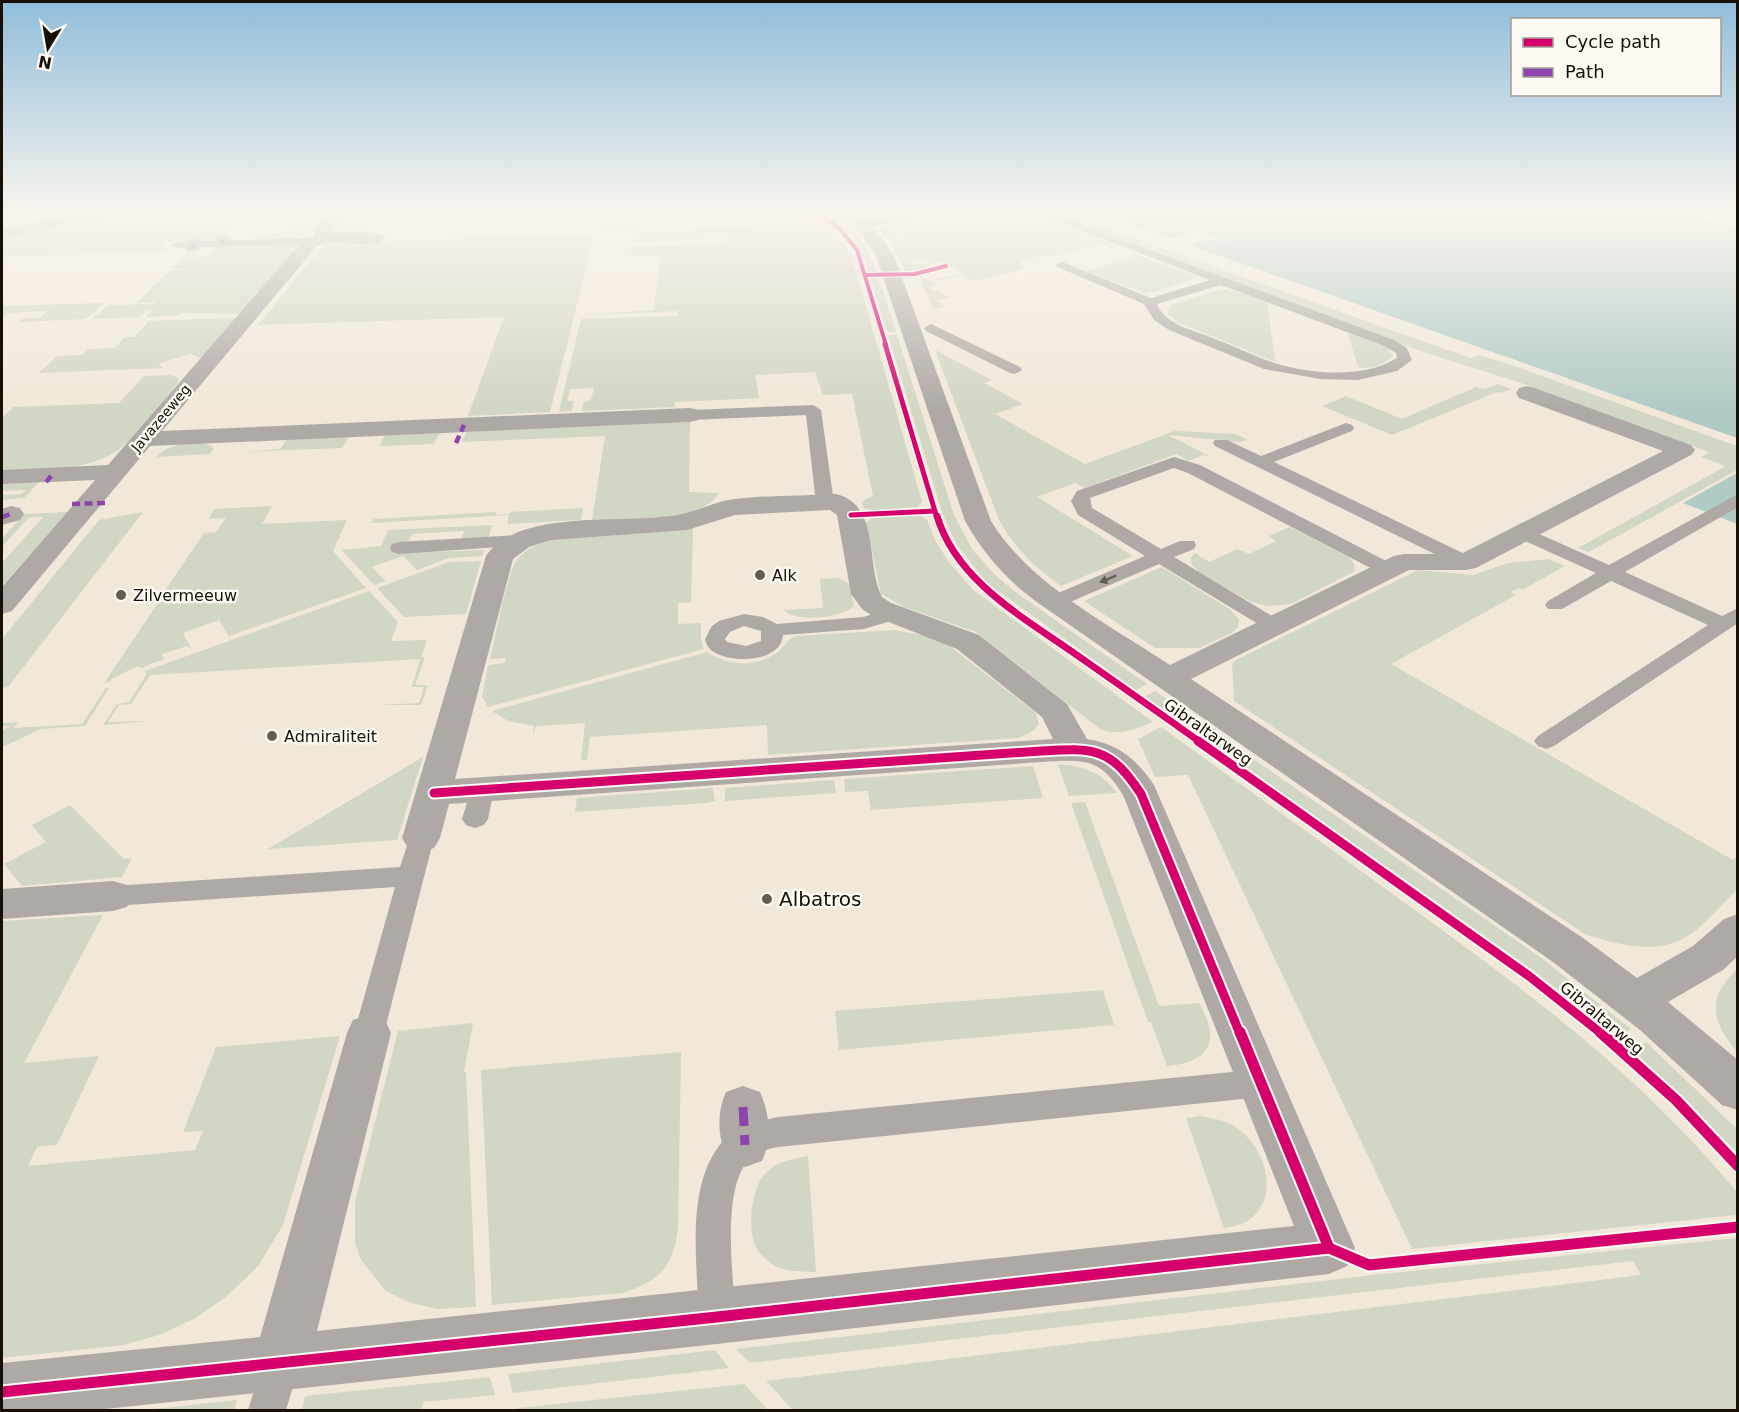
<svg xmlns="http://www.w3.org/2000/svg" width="1739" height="1412" viewBox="0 0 1739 1412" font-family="'DejaVu Sans',sans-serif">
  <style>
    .green { fill: #d2d6c5 }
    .water { fill: #b0cac5 }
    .pier { fill: #f1e8d9 }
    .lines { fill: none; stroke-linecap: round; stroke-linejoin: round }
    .lane { fill: #afa9a5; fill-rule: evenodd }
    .street { fill: #afa9a5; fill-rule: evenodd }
    .quiet-far2 { stroke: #8e44ad; stroke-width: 3; stroke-dasharray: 7 3; stroke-linecap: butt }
    .quiet-far1 { stroke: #8e44ad; stroke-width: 4.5; stroke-dasharray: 8 4.5; stroke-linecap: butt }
    .quiet { stroke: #8e44ad; stroke-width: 9; stroke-dasharray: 19 9; stroke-linecap: butt }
    .cycleway-far4-casing { stroke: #fdfaf4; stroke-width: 6 }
    .cycleway-far3-casing { stroke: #fdfaf4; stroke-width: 8 }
    .cycleway-far2-casing { stroke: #fdfaf4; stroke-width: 10 }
    .cycleway-far1-casing { stroke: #fdfaf4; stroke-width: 13 }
    .cycleway-casing { stroke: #fdfaf4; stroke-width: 15 }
    .cycleway-far4 { stroke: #d6006c; stroke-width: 4 }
    .cycleway-far3 { stroke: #d6006c; stroke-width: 5 }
    .cycleway-far2 { stroke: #d6006c; stroke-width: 7 }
    .cycleway-far1 { stroke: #d6006c; stroke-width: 9 }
    .cycleway { stroke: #d6006c; stroke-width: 11 }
    .oneway { fill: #625c56 }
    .poi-dot { fill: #635c50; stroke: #fdfaf4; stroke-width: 2 }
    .labels { text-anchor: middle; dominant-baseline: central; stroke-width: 5; stroke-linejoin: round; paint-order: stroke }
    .far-street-label { font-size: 14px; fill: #161007; stroke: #fdfaf4 }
    .poi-label { font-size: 16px; fill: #161007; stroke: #fdfaf4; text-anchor: start }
    .street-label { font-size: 16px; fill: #161007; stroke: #fdfaf4 }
    .near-poi-label { font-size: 20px; fill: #161007; stroke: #fdfaf4; text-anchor: start }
  </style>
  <rect width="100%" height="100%" fill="#f1e8d9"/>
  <g class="green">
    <polygon points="121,212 248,212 218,240 165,242 159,247 168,248 164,251 2,257 2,237"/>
    <polygon points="346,212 380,212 365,233 381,234 337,234 333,232 333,227"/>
    <polygon points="601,212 638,212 634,213 633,216 628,217 625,231 596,232"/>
    <polygon points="653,212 688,212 687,222 652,223"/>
    <polygon points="768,212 809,212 833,229 851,254 922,502 917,507 877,511 864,508 862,504 864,500 873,496 852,394 823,395 815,372 755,375 759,398 675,402 675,407 582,411 583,402 591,400 594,388 570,389 567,401 574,401 572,411 559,412 581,319 678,316 678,311 581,315 654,310 660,255 632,256 632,253 625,254 626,247 727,243 727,239 633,242 634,231 628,231 631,218 637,217 638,215 636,231 757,227 756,216 766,216"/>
    <path d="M821,212c30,0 47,37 56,61h-8c-9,-28 -23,-46 -48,-61z"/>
    <polygon points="950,212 1029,212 1116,245 1111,248 1102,244 1046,258 1041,256 1018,262 1026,268 973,281 962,276 969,274 912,250 905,243 898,228 907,221"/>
    <polygon points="1045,212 1062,212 1156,246 1145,249"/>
    <polygon points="324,216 305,237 260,239 263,236 279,233 302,217"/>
    <path d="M904,222l-8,6c11,23 20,24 43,34l-15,3 5,3 -24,4 -3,-8c11,-3 18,2 29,-1l-10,-5 -20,5 -10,-20 -12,-14z"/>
    <polygon points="586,234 594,237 550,412 468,416 504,317 258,325 326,243"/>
    <polygon points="299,244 239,314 181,313 178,316 146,317 152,310 146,311 139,317 92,319 108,305 154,304 154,302 136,303 169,271 188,269 171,269 183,257 207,256 217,247"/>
    <polygon points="1161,248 1470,358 1478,355 1509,364 1737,446 1737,470 1589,552 1578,548 1726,466 1701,457 1709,452 1521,383 1429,354 1150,251"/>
    <polygon points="1130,254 1135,254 1192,275 1195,278 1154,292 1145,293 1086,271 1136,257"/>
    <polygon points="952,267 966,274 932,282 937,285 929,288 950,297 937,301 945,306 933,309 919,275 931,281 962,273"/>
    <polygon points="870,277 878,277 896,332 887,332"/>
    <polygon points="1222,289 1235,291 1267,302 1275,360 1278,361 1273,361 1177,322 1168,314 1169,308 1174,304"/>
    <polygon points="104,303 85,319 18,322 21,319 40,318 48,311 8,313 2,318 2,306"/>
    <polygon points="236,318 201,358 190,354 158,364 164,368 38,373 58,356 82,355 89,349 115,348 125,337 134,337 149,321"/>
    <path d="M1348,334h3l35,13 7,9c-7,7 -25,15 -35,11z"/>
    <polygon points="888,335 897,335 954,515 972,549 995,575 1018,594 1147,684 1136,690 987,583 957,545 943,515"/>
    <path d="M935,350l57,30 -8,3 39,21 -28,10 90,50 90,-33 60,3 13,6 -8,2 -72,-7 43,22 -8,-2 -14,6 -13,-7 -91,34 -10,-5 -38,14 96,59 -72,30c-26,-18 -46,-38 -62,-66z"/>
    <path d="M170,375l9,3 -1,5c-17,20 -34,46 -55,63 -32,27 -82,23 -121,25v-53l12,-11 105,-4 25,-27z"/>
    <polygon points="1498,384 1512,389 1501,393 1497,392 1392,435 1322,406 1346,396 1402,419 1476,387 1485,389"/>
    <path d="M690,422l-1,70 30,1c-17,31 -96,25 -127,27l13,-84 -143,6 5,-11z"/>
    <polygon points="440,433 434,444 379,446 385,435"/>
    <polygon points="349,437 342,448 244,452 280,449 287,439"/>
    <path d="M203,443l9,3 1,3 -3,5 -53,3c11,-14 30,-13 46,-14z"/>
    <polygon points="39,482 24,498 2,500 2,495 22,494 26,490 2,491 2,484"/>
    <polygon points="272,506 262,524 347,520 333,551 366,588 229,636 219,620 183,633 192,650 187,646 162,654 164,659 141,668 138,666 113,678 110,682 104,683 158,603 162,602 164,598 160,598 204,533 216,532 226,518 209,519 214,509"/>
    <polygon points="583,508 581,520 507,524 509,515 371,523 374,519 496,512 496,515 509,514 510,512"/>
    <polygon points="67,512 2,586 2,563 43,517 29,517 2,547 2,538 24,514"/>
    <polygon points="143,512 8,687 2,688 2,639 99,520"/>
    <path d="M913,515l8,1 6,4 9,22 13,20 24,28 180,132c-16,7 -36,15 -53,7l-124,-97 -72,-25 -23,-13 -15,-71c10,-11 33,-8 47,-8z"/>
    <polygon points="492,525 488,539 461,540 464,531 412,534 408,543 397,553 484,550 482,556 449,558 417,570 403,556 372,567 385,581 374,585 342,550 381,546 388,530"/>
    <polygon points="1290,527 1347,556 1354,563 1355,571 1291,604 1268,606 1251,602 1200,573 1192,565 1191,557 1195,553 1209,562 1238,549 1249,554 1276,541 1269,536"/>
    <path d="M693,528l-2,74 -13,1v21l23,-1v17l3,9 -216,58 -6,-10 6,-32 17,-2 1,-5 -16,1c5,-20 17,-86 27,-99 10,-14 29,-19 45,-23z"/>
    <path d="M1548,559l17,7 -43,24 -3,-2 -8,4 5,3 -125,69 342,196 4,-3v33c-15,14 -30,33 -48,45 -31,21 -71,10 -104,-1l-351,-233 -2,-37 4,-4 182,-90 55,5 35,-12z"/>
    <polygon points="481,561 466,614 404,617 377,588 449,562"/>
    <polygon points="1162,567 1231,610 1239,620 1238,627 1232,633 1199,648 1155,648 1084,601"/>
    <path d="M839,578l10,6 5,22c-12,12 -58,17 -70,4l39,-2 -3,-29z"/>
    <polygon points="369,591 398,622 391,641 427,640 421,657 425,657 415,685 428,685 421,705 379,705 419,703 424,687 412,687 420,659 150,675 131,704 119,705 108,722 150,721 103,725 117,704 129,702 147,674 145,671"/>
    <path d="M894,630l27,5 26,9 89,69 3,11 -6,7 -14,7 -251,17 -1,-30 -177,12 -3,23h-6l4,-37 -49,3 -3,10 1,-10 -26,-5 -16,-10 215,-59c21,15 52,15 72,-1 7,-6 8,-13 18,-15z"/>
    <polygon points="106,688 109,688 85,726 41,729 2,747 2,730 11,726 2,726 2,723 18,722 14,728 82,724"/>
    <polygon points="1155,691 1540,957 1631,1029 1618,1037 1534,971 1145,696"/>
    <path d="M1161,727c78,56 156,112 233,168 127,92 242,175 343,297v23l-325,34 -224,-474 -33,2 -17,-38z"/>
    <polygon points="423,757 397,840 268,849"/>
    <path d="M1058,764c25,2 44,8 59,29l-48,3z"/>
    <polygon points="1033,766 1043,798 871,810 868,791 845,792 844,779"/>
    <polygon points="834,780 836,793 725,801 725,788"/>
    <polygon points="713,788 715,801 706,803 575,812 577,798"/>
    <path d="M1085,802l74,204 40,-3c22,38 11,59 -32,63l-16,-44h-3l-77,-219z"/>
    <polygon points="70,805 124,859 132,858 122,877 22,886 4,864 46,842 32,825"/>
    <polygon points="103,915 24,1063 99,1056 57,1145 37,1147 28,1166 195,1150 203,1131 183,1132 216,1047 340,1036 283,1225 258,1266 227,1296 194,1319 159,1335 124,1345 2,1358 2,921"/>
    <path d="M1737,969v83c-26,-32 -31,-53 0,-83z"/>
    <polygon points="1103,990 1114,1025 839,1050 835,1011"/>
    <polygon points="473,1023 464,1072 466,1072 476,1307 438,1309 411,1303 386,1291 361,1260 355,1243 355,1202 398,1031"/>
    <polygon points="1646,1042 1737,1129 1737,1152 1633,1050"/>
    <path d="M681,1052l-3,176c-4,38 -19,54 -56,65l-130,12 -11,-235z"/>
    <path d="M1199,1116c11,2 22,3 31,8 45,23 55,98 -6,104l-38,-110z"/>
    <path d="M808,1156l8,116c-16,-1 -35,1 -48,-11 -4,-3 -10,-9 -12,-14 -9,-18 -5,-60 10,-74 11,-12 27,-14 42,-17z"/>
    <polygon points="1737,1238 1737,1410 793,1410 766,1381 1641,1275 1633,1261 750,1363 736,1349 1373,1275"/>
    <polygon points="715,1350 729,1368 513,1393 508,1374"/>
    <polygon points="490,1377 495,1395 423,1402 422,1410 302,1410 305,1396"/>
    <polygon points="744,1384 768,1410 518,1410 518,1408"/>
    <polygon points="237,1400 234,1410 144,1410"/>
  </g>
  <g class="water">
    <polygon points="1095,212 1676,212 1737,227 1737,438"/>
    <polygon points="1737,473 1737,524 1683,503"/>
  </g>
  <polygon class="pier" points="1160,220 1163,220 1251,249 1212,239 1184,246 1165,240 1193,232"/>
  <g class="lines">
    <g class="lane">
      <polygon points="913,212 934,212 929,215 861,228 856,225 861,222"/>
      <path d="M1033,212h14l347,128 13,8 5,12 -15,11 -39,9 -38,-1 -56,-10 -95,-39 -15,-10 -10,-16 -89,-38 6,-4 4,1 86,35 59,-18zM1221,285l163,61 12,7 1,5c-36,22 -92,16 -131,2 -17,-6 -34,-15 -51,-21 -20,-9 -49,-13 -58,-35z"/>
      <polygon points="1717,212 1738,213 1738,219 1718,214"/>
      <polygon points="325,234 329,235 329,239 303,244 177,248 171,245 177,242 303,238"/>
      <polygon points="931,324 1020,367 1022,370 1015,374 1010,373 926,331 924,328"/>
      <polygon points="813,405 821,410 834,503 831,507 819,507 816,503 806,415 690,420 682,415 690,410"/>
      <polygon points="1346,423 1352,425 1354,428 1352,431 1274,462 1473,558 1476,562 1473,566 1459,566 1215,446 1213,443 1215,440 1227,440 1261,456"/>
      <polygon points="1174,457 1200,465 1396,566 1399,570 1396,574 1382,574 1188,473 1174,468 1090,498 1092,508 1161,549 1180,541 1194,541 1196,545 1194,549 1174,557 1282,622 1285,626 1282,630 1275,632 1268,630 1159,564 1063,605 1049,605 1046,601 1049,597 1145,556 1078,515 1071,501 1077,491"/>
      <polygon points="1738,494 1738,507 1625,572 1722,616 1738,608 1738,623 1554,746 1546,749 1538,746 1534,741 1538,736 1708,625 1611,581 1562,609 1548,609 1545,605 1548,601 1596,573 1516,537 1513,533 1516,529 1528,529 1609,565"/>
      <polygon points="519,535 526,537 528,541 526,545 399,554 392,552 390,548 392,544 399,542"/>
      <path d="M894,608l7,2 3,4 -3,4 -37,11 -81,6c-2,28 -52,29 -71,16 -4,-3 -6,-7 -7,-12l7,-13 7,-5 25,-7 19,3 14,7 86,-7zM744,626l17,5v10l-15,5 -19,-4 -2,-3 5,-7z"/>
      <polygon points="482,781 491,783 494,789 488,819 484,825 475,828 466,825 462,819 473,783"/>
      <polygon points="421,829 430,831 434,838 384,1033 380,1042 369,1046 358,1042 354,1033 395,887 113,906 103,903 99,896 103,889 113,886 400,867 412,831"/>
      <path d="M1262,1069l11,4 5,10 -5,10 -11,4 -484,50c-11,2 -21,5 -29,13 -28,28 -16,119 -13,157l-6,13 -13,6 -13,-6c-7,-16 -6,-32 -7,-49 -2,-45 -6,-105 27,-141 12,-14 37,-19 54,-23z"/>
      <polygon points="281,1344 295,1349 300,1363 286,1410 248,1410 267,1349"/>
    </g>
    <g class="street">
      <polygon points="85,212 115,212 107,217 2,239 2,229"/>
      <path d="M329,212h16l-15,20c15,3 47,-4 56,6 -9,11 -43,4 -56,4 -5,0 -10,3 -14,5l-154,184 528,-23 8,2 3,5 -3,5 -8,2 -540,24 -138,165 -10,3v-27l93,-107 -93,4v-14l106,-5 196,-226 10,-4v-5z"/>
      <path d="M836,212c30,-1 42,22 58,44l97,265c38,63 119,104 179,144l224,-109 10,-2h57l202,-103 -144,-53 -3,-5 3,-5 8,-2 8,2 156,57 4,5 -4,5 -215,113 -10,2h-57l-218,109 392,259 54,40 56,-32 31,-27 14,-5v42l-15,14 -55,32 70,58v50l-16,-5 -82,-75 -87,-68 -519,-362c-29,-22 -51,-47 -69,-79l-89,-265 -14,-21z"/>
      <polygon points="224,235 230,236 232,240 227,247 221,248 215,247 213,243 218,236"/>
      <polygon points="195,239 201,240 203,244 198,251 192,252 186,251 184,247 189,240"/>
      <path d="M836,494c45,11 29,70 46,103l9,6 88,32 88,69 20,35c32,5 49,20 67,46l201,463 -8,18 -18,8 -612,70 -621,66h-94v-47l258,-26 87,-304 6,-13 16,-6 16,6 6,13 -74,298 977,-105 -171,-431c-24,-39 -40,-35 -82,-33l-592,42 -9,34 -6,10 -13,4 -13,-4 -6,-10 84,-282c35,-50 143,-30 196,-42 19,-4 34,-13 53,-15 33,-4 68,-3 101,-5zM830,510l7,5 14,79 11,15 9,6 86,34 85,68 11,22 -598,40 58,-220 16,-12 22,-7 136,-10 48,-15z"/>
      <polygon points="11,506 20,508 24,514 20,520 2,525 2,509"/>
      <polygon points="113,881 127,885 133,896 127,907 113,911 2,919 2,889"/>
      <path d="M743,1086l17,6c10,22 12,47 2,69l-17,6 -17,-6c-10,-22 -12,-47 -2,-69z"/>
    </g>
    <g class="quiet-far2">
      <polyline points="221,243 224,240"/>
      <polyline points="192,247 195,244"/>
    </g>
    <g class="quiet-far1">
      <polyline points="456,443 464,425"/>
      <polyline points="46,482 52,475"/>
      <polyline points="72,504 105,503"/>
      <polyline points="2,517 11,514"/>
    </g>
    <polyline class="quiet" points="743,1107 745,1145"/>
    <g class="cycleway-far4-casing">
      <g id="cycleway-far4">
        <polyline points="817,212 840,229 857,250 886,345"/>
        <polyline points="865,275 915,274 946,266"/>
      </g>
    </g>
    <g class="cycleway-far3-casing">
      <g id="cycleway-far3">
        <polyline points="885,344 937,518"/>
        <polyline points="851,515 935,511"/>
      </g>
    </g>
    <g class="cycleway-far2-casing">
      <path id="cycleway-far2" d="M937,516c20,67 91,104 144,142 40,28 80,56 119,84"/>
    </g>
    <g class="cycleway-far1-casing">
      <g id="cycleway-far1">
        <polyline points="1198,741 1529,976 1602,1034"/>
        <path d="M434,793l607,-42c53,-3 69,-4 100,43l99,240"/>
      </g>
    </g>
    <g class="cycleway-casing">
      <g id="cycleway">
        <polyline points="1600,1032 1676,1100 1738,1166"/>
        <polyline points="1329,1248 1369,1265 1738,1227"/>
        <polyline points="2,1392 717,1317 1329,1248 1240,1032"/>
      </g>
    </g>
    <use href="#cycleway-far4" class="cycleway-far4"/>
    <use href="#cycleway-far3" class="cycleway-far3"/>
    <use href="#cycleway-far2" class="cycleway-far2"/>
    <use href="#cycleway-far1" class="cycleway-far1"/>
    <use href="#cycleway" class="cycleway"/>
  </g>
  <defs><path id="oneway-solid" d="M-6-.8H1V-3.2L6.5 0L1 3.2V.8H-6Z" transform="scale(1.5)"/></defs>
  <use class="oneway" href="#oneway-solid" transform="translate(1108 579) rotate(157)"/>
  <linearGradient id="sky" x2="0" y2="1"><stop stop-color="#91bdda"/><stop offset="0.52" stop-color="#f9f5ee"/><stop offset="1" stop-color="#f9f5ee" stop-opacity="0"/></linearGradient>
  <rect width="1739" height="409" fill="url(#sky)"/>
  <g class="poi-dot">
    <circle cx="760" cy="575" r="6"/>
    <circle cx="121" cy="595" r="6"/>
    <circle cx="272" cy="736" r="6"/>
    <circle cx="767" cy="899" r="6"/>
  </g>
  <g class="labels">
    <g class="far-street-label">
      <text transform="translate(161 418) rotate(-50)">Javazeeweg</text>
    </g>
    <g class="poi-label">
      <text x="772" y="575">Alk</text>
      <text x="133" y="595">Zilvermeeuw</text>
      <text x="284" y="736">Admiraliteit</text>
    </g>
    <g class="street-label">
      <text transform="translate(1208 732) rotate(35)">Gibraltarweg</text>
      <text transform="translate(1602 1018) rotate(40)">Gibraltarweg</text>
    </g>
    <g class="near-poi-label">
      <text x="779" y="899">Albatros</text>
    </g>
  </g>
  <rect width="1739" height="1412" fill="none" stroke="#161007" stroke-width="6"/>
  <rect x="1511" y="18" width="210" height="78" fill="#fdfaf4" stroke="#a19c95" stroke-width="1.5"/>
  <rect x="1523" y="38" width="30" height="9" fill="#d6006c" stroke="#a19c95" stroke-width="1.5"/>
  <text x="1565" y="48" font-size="18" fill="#161007">Cycle path</text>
  <rect x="1523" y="68" width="30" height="9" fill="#8e44ad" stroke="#a19c95" stroke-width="1.5"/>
  <text x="1565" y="78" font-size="18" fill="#161007">Path</text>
  <g transform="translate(48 48) rotate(191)" stroke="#fdfaf4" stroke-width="4.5" paint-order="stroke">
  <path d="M0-4.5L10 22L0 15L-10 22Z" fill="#161007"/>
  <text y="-9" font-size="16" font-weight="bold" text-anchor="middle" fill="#161007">N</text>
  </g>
</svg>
